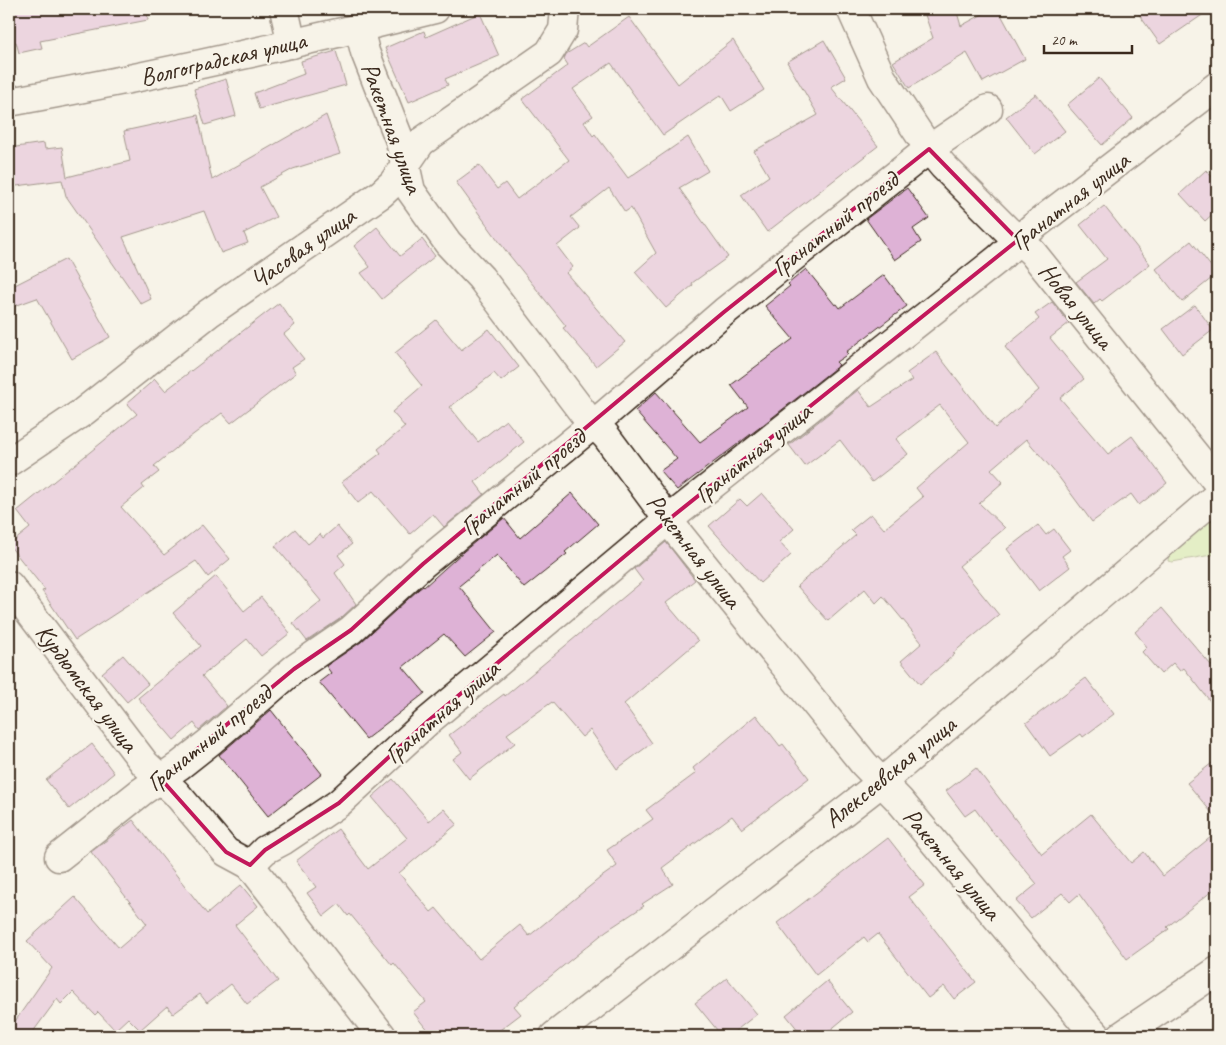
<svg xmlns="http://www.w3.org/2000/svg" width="1226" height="1045" viewBox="0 0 1226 1045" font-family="Caveat,sans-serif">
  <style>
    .green { fill: #cce89e; stroke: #84895e }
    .building { fill: #deb2d6; stroke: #3b2a1e }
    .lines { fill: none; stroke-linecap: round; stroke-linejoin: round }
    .street-casing { stroke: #3b2a1e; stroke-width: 31 }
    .secondary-casing { stroke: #3b2a1e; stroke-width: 31 }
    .street { stroke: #f7f3e8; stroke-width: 28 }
    .secondary { stroke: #f7f3e8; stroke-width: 28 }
    .marked { fill: none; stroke: #c2185b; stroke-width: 4; stroke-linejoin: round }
    .labels { text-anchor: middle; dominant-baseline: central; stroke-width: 4.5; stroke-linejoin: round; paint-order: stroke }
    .street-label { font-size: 25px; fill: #3b2a1e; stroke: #f7f3e8 }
  </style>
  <rect width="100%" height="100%" fill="#f7f3e8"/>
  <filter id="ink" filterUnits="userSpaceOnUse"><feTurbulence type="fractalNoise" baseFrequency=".02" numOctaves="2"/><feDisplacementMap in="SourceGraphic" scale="10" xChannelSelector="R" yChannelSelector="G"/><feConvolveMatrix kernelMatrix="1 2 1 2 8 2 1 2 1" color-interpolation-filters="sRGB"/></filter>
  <g filter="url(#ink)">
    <polygon class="green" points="1217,517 1217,554 1172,562 1168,561 1169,552 1211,518"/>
    <g class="building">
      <polygon points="9,9 147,9 148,20 40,41 42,48 19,53 16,42 9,44"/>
      <polygon points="923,9 956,9 961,26 992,9 998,9 1025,59 983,82 967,53 909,88 893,62 933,38"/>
      <polygon points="1135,9 1211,9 1160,44"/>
      <polygon points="480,13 499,56 445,79 448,85 409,102 385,48 424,31 426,37"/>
      <polygon points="629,17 678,84 733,40 764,90 731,111 721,95 663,135 611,63 573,89 593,116 584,122 593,136 595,134 628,178 688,137 708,171 679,188 728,257 692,283 693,285 666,308 635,272 656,253 631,208 625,212 609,188 571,217 580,228 557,246 573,267 566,273 625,342 596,366 563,328 566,326 506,251 456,182 479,165 497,189 505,183 517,199 569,160 522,99 568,65 564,59 566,54 584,43 587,47"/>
      <polygon points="824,40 846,78 831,87 878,146 767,232 741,195 769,176 754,151 818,115 787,62"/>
      <polygon points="336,51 346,85 259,109 254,93 304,74 301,61"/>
      <polygon points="1099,78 1133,118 1102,145 1067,105"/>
      <polygon points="226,79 236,116 205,125 194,89"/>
      <polygon points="1036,94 1065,131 1035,154 1006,117"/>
      <polygon points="198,115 212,180 326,115 340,154 293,169 260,187 276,217 244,233 248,243 221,253 204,211 123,237 151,299 141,304 66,196 62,180 9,187 9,148 44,143 45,149 62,147 67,177 130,161 124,131"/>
      <polygon points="1206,170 1217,182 1217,210 1205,221 1180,194"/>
      <polygon points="907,188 929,218 913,229 921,242 895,260 866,219"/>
      <polygon points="1104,206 1150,264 1102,301 1100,299 1094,304 1076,282 1107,259 1080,225"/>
      <polygon points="377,227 400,256 422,239 435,256 382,299 361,273 370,267 354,246"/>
      <polygon points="1191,241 1217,274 1182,302 1156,269"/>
      <polygon points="66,259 110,337 72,359 37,298 9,308 9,288"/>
      <polygon points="806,269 835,305 837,304 840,308 884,275 907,306 846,352 848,354 836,362 839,365 759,428 677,490 660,471 677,459 635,411 656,392 700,442 748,407 731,385 793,339 765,306 790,286 788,284"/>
      <polygon points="1052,302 1069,323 1050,338 1084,379 1060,398 1108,454 1132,436 1167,483 1139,505 1131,494 1092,522 1058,476 1026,439 991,469 1003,482 979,503 1005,528 959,566 999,615 953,653 955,654 920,684 901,661 922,643 883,596 876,603 865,589 828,621 797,586 856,535 851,530 871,514 884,529 923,497 916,488 969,442 940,405 896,439 908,454 872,482 840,440 805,466 789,445 858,390 871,407 912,380 907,373 936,352 995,428 1039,390 1005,347 1039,319 1035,314"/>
      <polygon points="279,303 295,325 284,334 304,359 292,367 296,373 231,423 222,413 186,440 154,466 159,472 142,485 144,488 121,507 164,555 202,525 230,559 208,577 196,561 75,640 42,591 45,590 9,545 30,528 17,511 137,414 127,403 155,379 165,391"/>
      <polygon points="1195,305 1213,330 1182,354 1163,329"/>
      <polygon points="436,320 461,350 489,329 519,367 501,381 494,373 450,407 478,442 506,420 524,442 475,482 484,494 444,527 433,514 410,534 373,491 358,503 342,482 381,453 378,449 405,427 392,412 422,386 395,353"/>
      <polygon points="572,493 598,524 565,552 567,554 524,588 497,555 459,586 496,632 465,657 444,634 403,667 425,693 366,739 319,682 331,673 326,666 361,642 419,589 423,586 424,587 464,551 504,518 520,538"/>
      <polygon points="762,493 794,529 779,542 791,555 760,583 709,526 740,499 747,506"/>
      <polygon points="1038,525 1046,535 1054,529 1070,550 1062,556 1070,567 1039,591 1007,549"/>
      <polygon points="337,526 352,544 338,555 345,564 335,573 356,604 341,618 307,641 293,623 321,601 275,546 295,529 308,544 320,534 323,538"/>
      <polygon points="666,542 695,580 666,603 698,641 624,704 652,743 617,769 590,730 582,737 552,702 507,734 515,743 469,779 453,759 462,752 449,735 504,694 505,696 643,581 634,569"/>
      <polygon points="216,576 244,611 261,597 290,633 261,656 247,639 202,676 227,706 199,730 194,723 174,740 138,698 201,646 173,613"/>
      <polygon points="1162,608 1217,672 1217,710 1184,668 1180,671 1173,663 1161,674 1142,652 1147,647 1135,632"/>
      <polygon points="123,655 148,684 127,702 102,673"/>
      <polygon points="1086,678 1114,714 1083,737 1081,734 1050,756 1026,723"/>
      <polygon points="271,710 322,774 268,816 219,755"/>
      <polygon points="756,715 780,746 783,744 809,778 742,829 732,816 662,868 673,884 642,904 644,906 606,931 514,1006 521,1014 492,1036 432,1036 413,1012 426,1002 394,963 392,965 350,914 348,916 339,904 324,916 307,893 316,887 296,861 338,829 368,869 407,838 372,797 393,779 429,821 444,809 457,824 399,873 431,912 436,908 479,959 520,925 529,936 600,878 617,866 607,850 653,819 646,810 696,773 693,768"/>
      <polygon points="92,744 114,773 69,809 46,780"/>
      <polygon points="1217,759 1217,819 1187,783"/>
      <polygon points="976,768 1042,854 1091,814 1131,863 1144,852 1163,876 1217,832 1217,887 1167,927 1169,929 1127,959 1079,894 1070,902 1062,893 1031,918 1016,901 1037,884 997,836 996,837 975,809 965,816 946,791"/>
      <polygon points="133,820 207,914 241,885 258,906 235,925 278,981 247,1004 231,984 207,1003 200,994 173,1014 167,1006 140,1030 128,1018 115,1030 98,1012 95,1015 73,992 61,1004 57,999 30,1036 9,1036 9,1030 52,968 27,941 75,897 119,948 147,924 91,852"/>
      <polygon points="888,838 925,885 909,897 976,982 954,999 944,986 928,998 878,934 868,942 864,937 816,975 777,923"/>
      <polygon points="727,978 757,1014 729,1036 722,1036 695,1003"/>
      <polygon points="827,981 852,1012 823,1036 803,1036 786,1015"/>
    </g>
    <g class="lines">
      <g class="street-casing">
        <g id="street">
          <polyline points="284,9 292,44"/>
          <polyline points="851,9 882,78 929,149 943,166 1006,229 1032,252 1217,482"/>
          <polyline points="359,28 365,52 400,141 411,191 448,243 481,278 584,414 606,436 678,533 864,764 899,800 1085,1023 1097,1036"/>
          <path d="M9,102c143,-26 285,-57 426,-93"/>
          <polyline points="9,462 83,412 209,313 381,194 393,183 421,142 549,53 563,30 565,9"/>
          <polyline points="9,585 145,764 176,793 226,852 250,865 382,1036"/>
          <polyline points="59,857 141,792 179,766 212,740 294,669 351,630 423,564 594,424 724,312 929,149 988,109"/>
          <polyline points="250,865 265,850 284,840 339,803 428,721 668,520 998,259 1033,227 1217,86"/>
          <polyline points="1121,1036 1217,971"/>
        </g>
      </g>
      <g class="secondary-casing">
        <polyline id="secondary" points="554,1036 882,782 1217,496"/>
      </g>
      <use href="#street" class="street"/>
      <use href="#secondary" class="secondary"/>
    </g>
  </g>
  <path d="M0 0H1226V1045H0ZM929,149l89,91 -350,280 -240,201 -89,82 -74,47 -15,15 -24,-13 -65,-73 133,-110 57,-39 72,-66 301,-252z" fill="#f7f3e8" fill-opacity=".55" fill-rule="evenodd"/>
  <path class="marked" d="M929,149l89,91 -350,280 -240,201 -89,82 -74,47 -15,15 -24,-13 -65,-73 133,-110 57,-39 72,-66 301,-252z"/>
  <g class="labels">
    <g class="street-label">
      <text transform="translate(223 59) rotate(-13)">Волгоградская улица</text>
      <text transform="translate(392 128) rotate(70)">Ракетная улица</text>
      <text transform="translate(1070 201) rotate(-38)">Гранатная улица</text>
      <text transform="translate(835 224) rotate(-38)">Гранатный проезд</text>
      <text transform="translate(303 248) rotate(-35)">Часовая улица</text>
      <text transform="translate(1076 306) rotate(51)">Новая улица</text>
      <text transform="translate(753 453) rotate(-39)">Гранатная улица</text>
      <text transform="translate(523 482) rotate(-39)">Гранатный проезд</text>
      <text transform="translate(694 551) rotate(52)">Ракетная улица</text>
      <text transform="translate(87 688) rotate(53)">Курдюмская улица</text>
      <text transform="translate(442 712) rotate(-41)">Гранатная улица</text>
      <text transform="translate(209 738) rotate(-39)">Гранатный проезд</text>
      <text transform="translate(890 772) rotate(-39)">Алексеевская улица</text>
      <text transform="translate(952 864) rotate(50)">Ракетная улица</text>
    </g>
  </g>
  <rect width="1226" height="1045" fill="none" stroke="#f7f3e8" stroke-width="30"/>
  <rect x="15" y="15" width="1196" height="1015" fill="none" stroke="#3b2a1e" stroke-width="2" filter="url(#ink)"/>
  <path d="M1044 45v8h88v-8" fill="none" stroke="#3b2a1e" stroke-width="2.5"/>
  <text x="1051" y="45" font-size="15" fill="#3b2a1e" stroke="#f7f3e8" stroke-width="4" paint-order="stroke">20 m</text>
</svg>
